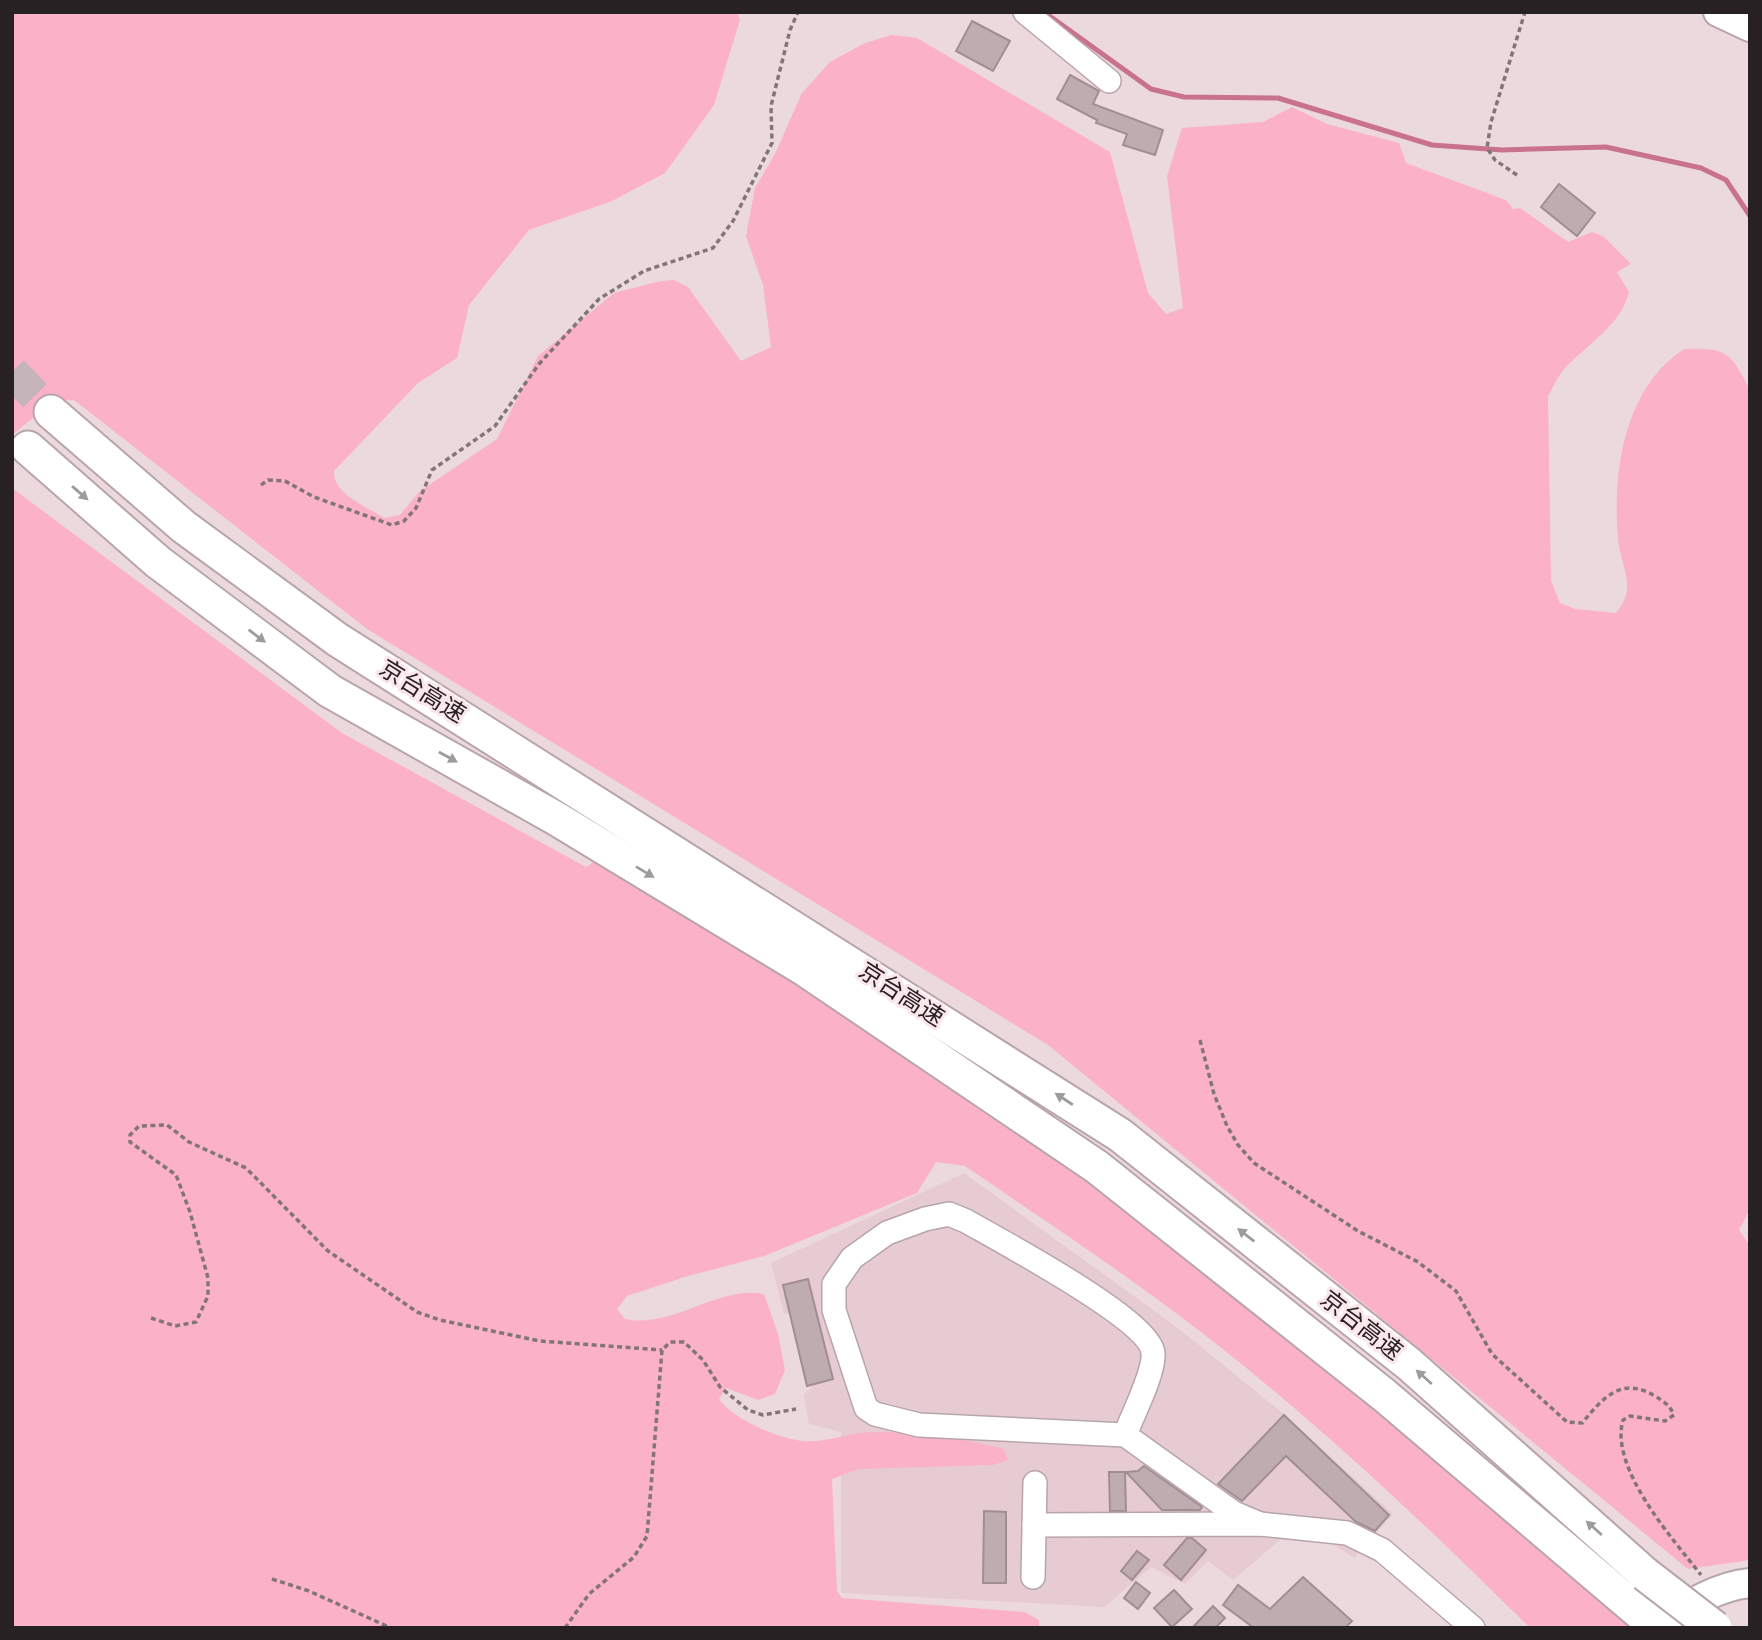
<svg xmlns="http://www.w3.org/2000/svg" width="1762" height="1640" viewBox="0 0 1762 1640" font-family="'Alegreya Sans','Noto Sans SC',sans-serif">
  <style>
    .built { fill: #e7cbd3 }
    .green { fill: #fbb1c7 }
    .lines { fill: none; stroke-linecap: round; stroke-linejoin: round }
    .stream { stroke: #c8728e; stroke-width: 5 }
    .building { fill: #bfacb1; stroke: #a08e93; stroke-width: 2 }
    .highway-tunnel { stroke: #c5b4b9; stroke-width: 33; stroke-dasharray: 33 17; stroke-linecap: butt }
    .minor-casing { stroke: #b8a5aa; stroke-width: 26 }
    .major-casing { stroke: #b8a5aa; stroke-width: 32 }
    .highway-casing { stroke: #b8a5aa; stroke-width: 37 }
    .path { stroke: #827578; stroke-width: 3.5; stroke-dasharray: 5 3.5; stroke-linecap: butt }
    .minor { stroke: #fff; stroke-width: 23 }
    .major { stroke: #fff; stroke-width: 28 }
    .highway { stroke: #fff; stroke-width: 33 }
    .highway-bridge-casing { stroke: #b8a5aa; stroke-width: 37; stroke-linecap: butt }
    .highway-bridge { stroke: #fff; stroke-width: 33 }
    .oneway { fill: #9e9b9c }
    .labels { text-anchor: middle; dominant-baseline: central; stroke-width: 6; stroke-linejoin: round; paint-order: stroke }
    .street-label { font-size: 24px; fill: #282123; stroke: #fae6eb }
  </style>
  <rect width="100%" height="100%" fill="#ecd9de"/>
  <polygon class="built" points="964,1173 1178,1328 1285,1415 1393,1514 1354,1558 1331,1543 1280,1540 1233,1580 1208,1561 1185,1584 1151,1567 1104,1607 841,1593 841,1432 809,1424 804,1395 819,1379 800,1312 784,1314 771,1263"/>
  <g class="green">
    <path d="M12,12h725l3,8 -26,85 -49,68 -53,28 -83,29 -60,75 -12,53 -39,25 -84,88c-1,23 32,35 50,47l16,-3 20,-24 77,-52 41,-83 76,-63 47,-12 13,-1 14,7 53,74 30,-14 -8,-62 -17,-49 9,-48 20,-34 27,-61 28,-31 33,-18 28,-9 26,3 193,114 38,141 18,21 17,-6 -16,-132 15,-48 81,-6 29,-15 35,17 72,19 7,20 100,37 7,9 7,-1 48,34 24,-10 11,4 28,28 -14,8 12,20c-8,33 -41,52 -63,75 -8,8 -12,19 -18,29l3,185 9,22 15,6 41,4c23,-28 4,-44 2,-76 -6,-66 7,-150 66,-188 44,-1 46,3 66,41v819l-11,21 11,16v314l-62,9 -640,-524 -681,-416 -293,-229 -20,1 -42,34z"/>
    <path d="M12,488l330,245 244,134 17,-11c206,132 411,264 604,414 147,114 287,237 428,358h-105c-117,-116 -240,-232 -373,-329 -63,-46 -128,-89 -192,-133l-29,-4 -19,31 -153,63 -76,20 -61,20 -10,13 8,10c48,10 93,-34 139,-25l14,40 7,36 -10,24 -17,6 -32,-12 -7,11c14,20 59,40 84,42 25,2 49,-10 74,-9 44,1 85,6 127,17l4,11 -15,5 -134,4 -27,10 5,112 5,7 182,14 15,8v8h-1027z"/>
  </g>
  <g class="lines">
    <polyline class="stream" points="1044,12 1151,89 1184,97 1278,98 1432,145 1502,150 1606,147 1701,168 1726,180 1750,216"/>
  </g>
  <g class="building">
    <polygon points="972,21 1010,41 993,71 956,51"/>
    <polygon points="1070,75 1099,91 1093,104 1163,130 1155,155 1123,145 1127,134 1096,123 1097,120 1057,99"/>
    <polygon points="1559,184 1595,213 1577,236 1541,207"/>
    <polygon points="808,1279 833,1379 807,1386 783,1285"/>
    <polygon points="1284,1415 1389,1515 1375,1531 1356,1522 1286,1456 1242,1501 1218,1484"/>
    <polygon points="1144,1466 1202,1507 1200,1510 1162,1510 1126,1472 1138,1471"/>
    <polygon points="1109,1472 1125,1472 1126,1511 1110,1511"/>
    <polygon points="984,1511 1006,1512 1006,1583 983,1583"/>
    <polygon points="1187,1538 1192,1538 1206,1550 1181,1580 1164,1565"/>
    <polygon points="1137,1551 1149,1560 1132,1580 1121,1571"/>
    <polygon points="1303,1577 1352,1621 1345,1628 1254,1628 1223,1605 1238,1585 1270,1609"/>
    <polygon points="1136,1582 1150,1593 1138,1609 1124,1598"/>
    <polygon points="1174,1590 1192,1609 1172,1627 1154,1608"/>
    <polygon points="1213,1606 1225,1618 1215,1628 1192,1628"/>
  </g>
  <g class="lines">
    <polyline class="highway-tunnel" points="12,372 51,412"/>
    <g class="minor-casing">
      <g id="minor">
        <polyline points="1025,12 1109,81"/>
        <path d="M1125,1435c7,-19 30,-63 28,-82 -3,-33 -154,-113 -187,-132l-17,-7 -24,5 -38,14 -35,25 -18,26v26l32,98 9,6 44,11 206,10 109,78 26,11"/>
        <polyline points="1034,1525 1260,1524 1347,1533 1382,1550 1473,1628"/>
        <polyline points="1033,1577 1035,1483"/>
      </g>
    </g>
    <g class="major-casing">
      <g id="major">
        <polyline points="1718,12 1750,27"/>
        <path d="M1663,1628c19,-23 56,-42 87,-45"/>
      </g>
    </g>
    <g class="highway-casing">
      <g id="highway">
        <polyline points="51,412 184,527 338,640 1120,1135 1409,1364 1645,1574"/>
        <polyline points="28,448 158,562 330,691 557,819 806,970 1097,1167 1384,1395 1658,1628"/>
      </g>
    </g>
    <g class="path">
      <polyline points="1517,175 1495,160 1487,148 1491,122 1525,12"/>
      <polyline points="261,485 268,480 285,481 314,497 392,525 404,521 416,508 432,470 495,426 539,364 599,299 644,271 713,248 733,221 772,143 771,106 790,30 798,12"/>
      <path d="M1200,1040l14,54 13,32 11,19 16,18 104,68 60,31 38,29 36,63 75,68 15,1c22,-26 39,-47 73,-27 9,6 14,8 19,19l-9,6 -35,-5 -7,4c-14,48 50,119 78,155"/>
      <polyline points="151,1318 175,1326 196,1322 208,1296 208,1278 190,1212 176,1175 130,1142 130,1135 139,1126 167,1125 189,1142 246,1168 328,1251 417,1312 440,1320 540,1341 662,1350"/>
      <polyline points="272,1579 309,1591 391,1628"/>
      <polyline points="565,1628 589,1594 634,1557 647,1536 662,1350 670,1342 684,1342 703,1360 720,1387 748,1410 763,1415 796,1409"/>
    </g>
    <use href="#minor" class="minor"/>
    <use href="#major" class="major"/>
    <use href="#highway" class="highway"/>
    <g class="highway-bridge-casing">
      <polyline id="highway-bridge" points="1645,1574 1715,1628"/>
    </g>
    <use href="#highway-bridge" class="highway-bridge"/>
  </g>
  <defs><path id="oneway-solid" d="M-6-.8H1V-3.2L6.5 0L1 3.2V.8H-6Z" transform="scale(1.75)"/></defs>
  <g class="oneway">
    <use href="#oneway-solid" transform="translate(80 493) rotate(41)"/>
    <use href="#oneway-solid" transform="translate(257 636) rotate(37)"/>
    <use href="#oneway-solid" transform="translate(448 757) rotate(29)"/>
    <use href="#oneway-solid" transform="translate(645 872) rotate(31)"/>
    <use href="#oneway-solid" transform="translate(1064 1099) rotate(-147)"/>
    <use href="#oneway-solid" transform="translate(1246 1235) rotate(-142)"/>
    <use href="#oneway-solid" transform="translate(1424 1377) rotate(-138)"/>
    <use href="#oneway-solid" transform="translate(1594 1528) rotate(-138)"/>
  </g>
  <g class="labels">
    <g class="street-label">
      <text transform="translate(422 692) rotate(32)">京台高速</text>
      <text transform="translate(901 995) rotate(33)">京台高速</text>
      <text transform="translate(1361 1326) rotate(38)">京台高速</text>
    </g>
  </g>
  <rect width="1762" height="1640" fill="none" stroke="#282123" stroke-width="28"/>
</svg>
